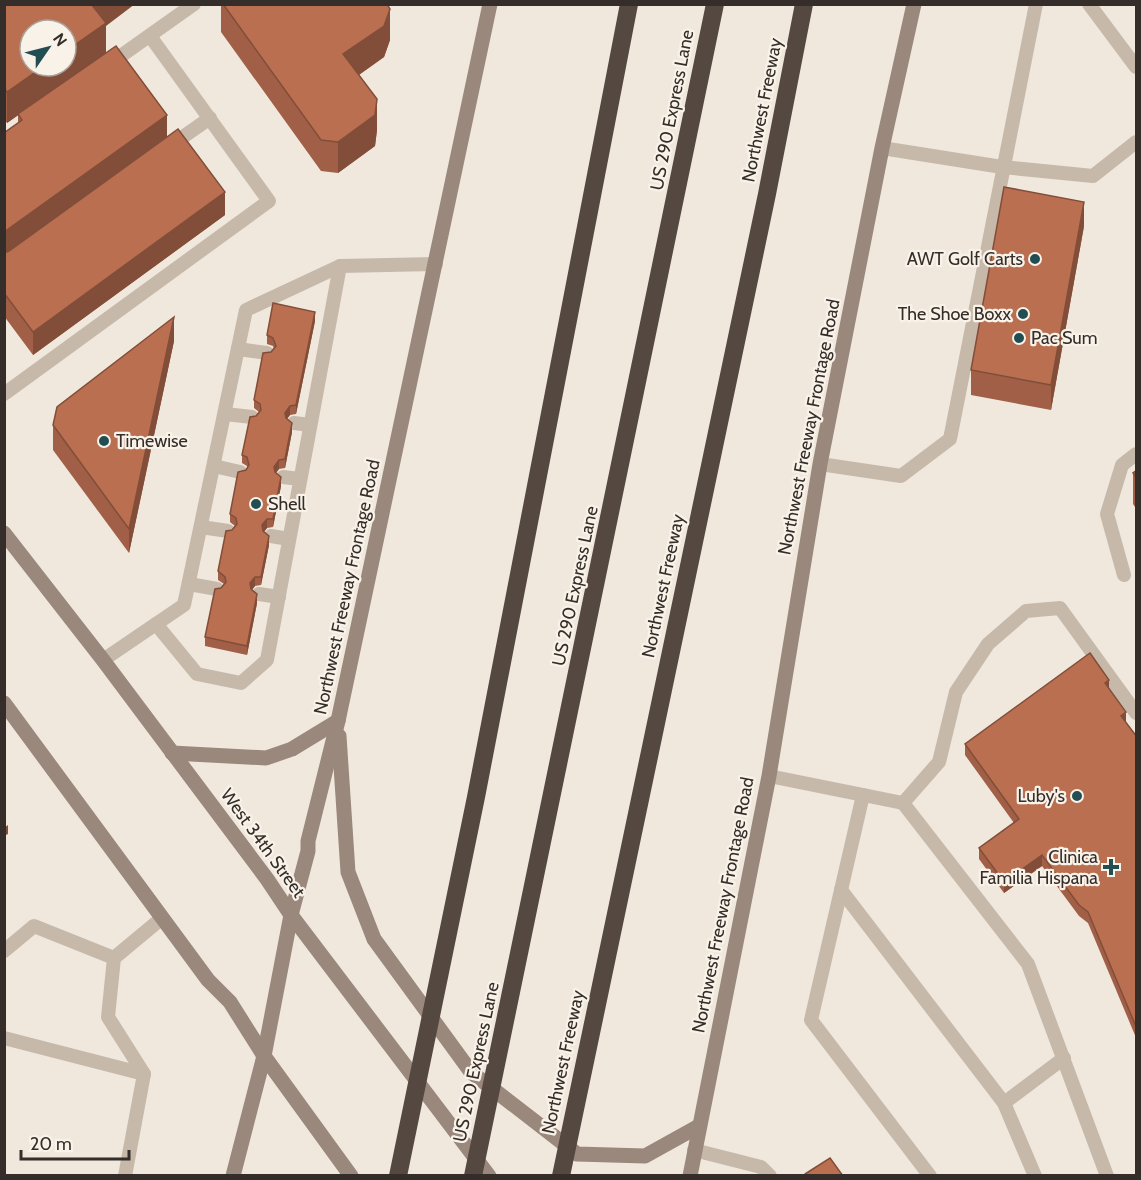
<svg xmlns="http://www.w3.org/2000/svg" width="1141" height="1180" viewBox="0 0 1141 1180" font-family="Cabin,sans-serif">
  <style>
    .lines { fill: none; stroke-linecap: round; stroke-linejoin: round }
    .lane { stroke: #c7b9aa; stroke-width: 14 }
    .secondary { stroke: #9a887c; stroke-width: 15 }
    .highway { stroke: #554841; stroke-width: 18 }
    .wall { fill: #a05f46 }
    .shaded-wall { fill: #824e39 }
    .building { fill: #ba6f51; stroke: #824e39; stroke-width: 1.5 }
    .poi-dot { fill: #224d52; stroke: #f8f2e9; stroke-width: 2 }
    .labels { text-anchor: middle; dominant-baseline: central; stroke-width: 4.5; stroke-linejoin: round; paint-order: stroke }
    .street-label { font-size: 18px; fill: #352d29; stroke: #f8f2e9 }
    .poi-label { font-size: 18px; fill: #352d29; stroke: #f8f2e9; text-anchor: end }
  </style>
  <rect width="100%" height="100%" fill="#f0e8dd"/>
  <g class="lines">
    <g class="lane">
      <polyline points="1089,4 1136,67"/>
      <polyline points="108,65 194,4"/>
      <polyline points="170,146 210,118"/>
      <polyline points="882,148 1002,167 1093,176 1136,142"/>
      <polyline points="238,349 267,353"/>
      <polyline points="4,394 269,201 150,36"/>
      <polyline points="225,414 252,417"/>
      <polyline points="294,423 310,425"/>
      <polyline points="820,464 901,476 950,439 1036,4"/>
      <polyline points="214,466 240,472"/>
      <polyline points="283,477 300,479"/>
      <polyline points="201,527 228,531"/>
      <polyline points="271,536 289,539"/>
      <polyline points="1124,575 1107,514 1122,465 1136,454"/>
      <polyline points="189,584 217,589"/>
      <polyline points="259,594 279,597"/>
      <polyline points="156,624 184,605 246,310 340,266 436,264"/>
      <polyline points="103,660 156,624 197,674 241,683 267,660 340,266"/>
      <polyline points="769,776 903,803 1028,964 1107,1176"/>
      <polyline points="863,795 811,1020 930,1176"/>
      <polyline points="903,803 939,762 956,692 988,644 1026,611 1060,608 1136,713"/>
      <polyline points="841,890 1004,1103"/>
      <polyline points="4,951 34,926 114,958"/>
      <polyline points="4,1038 144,1074"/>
      <polyline points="694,1150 761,1167 770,1176"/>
      <polyline points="125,1176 144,1074 108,1017 114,958 162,918"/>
      <polyline points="1035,1176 1004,1103 1064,1058"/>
    </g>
    <g class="secondary">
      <polyline points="4,533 103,660 267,879 291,915 489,1176"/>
      <polyline points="4,703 208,980 230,1002 264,1056 351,1176"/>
      <polyline points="339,736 348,872 374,939 471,1072 577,1154 645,1156 699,1126"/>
      <polyline points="172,753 266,758 292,749 338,721"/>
      <polyline points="233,1176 264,1056 291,915 308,851 308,841 338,721 490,4"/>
      <polyline points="690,1176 769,776 820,464 882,148 914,4"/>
    </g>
    <g class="highway">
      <polyline points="398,1176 476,797 629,4"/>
      <polyline points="473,1176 715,4"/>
      <polyline points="561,1176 767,194 804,4"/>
    </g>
  </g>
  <g class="wall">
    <polygon points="4,4 106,26 106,53 225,215 33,355 4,316 4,133 18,123 18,115 7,123 4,119"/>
    <polygon points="221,4 387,4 390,40 384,57 359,75 377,130 375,146 338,173 321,171 221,32"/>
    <polygon points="1084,226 1051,410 971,395 971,370"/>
    <polygon points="315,321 296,414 290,415 287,419 292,432 285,468 279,469 276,473 281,486 273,527 267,528 264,532 269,545 261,585 255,586 252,590 257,603 247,655 205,646 205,637 221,588 224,584 218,580 218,571 232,530 235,526 230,522 230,514 247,468 247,466 242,463 242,455 256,416 259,412 254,408 254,400 271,352 274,349 273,346 267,344 267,335"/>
    <polygon points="174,341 129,553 53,450 53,425"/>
    <polygon points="1137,470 1137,510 1133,504 1133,473"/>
    <polygon points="1109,689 1126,722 1137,737 1137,1040 1088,923 1079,916 1042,866 1004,893 979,859 979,848 1014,823 965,755 965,744"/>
  </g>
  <g class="shaded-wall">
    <polygon points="93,4 135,4 106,26 106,54 7,123 7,92 44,66 66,66 66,51"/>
    <polygon points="390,9 390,40 384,57 343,86 343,54"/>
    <polygon points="377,99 377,130 375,146 338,173 338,142"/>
    <polygon points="167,115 167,138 4,256 4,232"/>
    <polygon points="225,192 225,215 33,355 33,332"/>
    <polygon points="1084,202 1084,226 1051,410 1051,385"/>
    <polygon points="315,312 315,321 296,414 296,405"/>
    <polygon points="174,317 174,341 129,553 129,529"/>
    <polygon points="290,406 290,415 285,421 285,413"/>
    <polygon points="292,423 292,432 285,468 285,459"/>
    <polygon points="279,460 279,469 274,475 274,467"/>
    <polygon points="281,477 281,486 273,527 273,519"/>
    <polygon points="267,519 267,528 262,534 262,525"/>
    <polygon points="269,536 269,545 261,585 261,577"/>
    <polygon points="255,577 255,586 250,592 250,583"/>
    <polygon points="257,594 257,603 247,655 247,646"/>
    <polygon points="1109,680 1109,691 1105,683"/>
    <polygon points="1126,712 1126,723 1121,716"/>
    <polygon points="8,825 8,834 4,836 4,828"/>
    <polygon points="1042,855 1042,866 1004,893 1004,882"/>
  </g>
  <g class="building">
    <polygon points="4,4 93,4 92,5 106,23 66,51 66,30 30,30 30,66 44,66 7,92 4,88"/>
    <polygon points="223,4 387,4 390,9 384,26 343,54 377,99 375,115 338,142 321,140"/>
    <polygon points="116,46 167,115 4,232 4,133 22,120 18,114"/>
    <polygon points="178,129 225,192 33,332 4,293 4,253 9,251"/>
    <polygon points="1004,187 1084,202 1051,385 971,370"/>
    <polygon points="273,303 315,312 296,405 290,406 285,413 286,418 292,423 285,459 279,460 274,467 275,472 281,477 273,519 267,519 262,525 263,531 269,536 261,577 255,577 250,583 251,589 257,594 247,646 205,637 215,589 221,588 226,582 225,577 218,571 226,531 232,530 237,524 236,518 230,514 238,472 246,470 249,465 247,457 242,455 250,417 256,416 261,410 260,404 254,400 263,353 271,352 276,346 273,338 267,335"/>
    <polygon points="174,317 129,529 53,425 57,407"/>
    <polygon points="1137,470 1137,478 1133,473"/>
    <polygon points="1090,653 1109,680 1105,683 1126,712 1121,716 1137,737 1137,1029 1088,912 1079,905 1042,855 1004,882 979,848 1019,819 965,744"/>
    <polygon points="830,1158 843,1176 805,1176 805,1174"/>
  </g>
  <g class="poi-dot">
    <circle cx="1035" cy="259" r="6"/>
    <circle cx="1023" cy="314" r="6"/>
    <circle cx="1019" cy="338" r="6"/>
    <circle cx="104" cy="441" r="6"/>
    <circle cx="256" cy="504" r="6"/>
    <circle cx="1077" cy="796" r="6"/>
    <path d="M1108 858h6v6h6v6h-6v6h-6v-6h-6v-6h6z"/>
  </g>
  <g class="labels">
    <g class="street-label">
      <text transform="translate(672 110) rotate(-79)">US 290 Express Lane</text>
      <text transform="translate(762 110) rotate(-79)">Northwest Freeway</text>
      <text transform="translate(809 427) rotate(-79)">Northwest Freeway Frontage Road</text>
      <text transform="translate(575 586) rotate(-78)">US 290 Express Lane</text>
      <text transform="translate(663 586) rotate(-78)">Northwest Freeway</text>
      <text transform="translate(347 587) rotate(-78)">Northwest Freeway Frontage Road</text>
      <text transform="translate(263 843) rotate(54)">West 34th Street</text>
      <text transform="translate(723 905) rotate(-79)">Northwest Freeway Frontage Road</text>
      <text transform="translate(476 1062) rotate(-78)">US 290 Express Lane</text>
      <text transform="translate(563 1062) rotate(-78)">Northwest Freeway</text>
    </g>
    <g class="poi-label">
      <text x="1023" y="259">AWT Golf Carts</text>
      <text x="1011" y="314">The Shoe Boxx</text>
      <text x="1031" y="338" text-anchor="start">Pac Sum</text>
      <text x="116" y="441" text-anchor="start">Timewise</text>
      <text x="268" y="504" text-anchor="start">Shell</text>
      <text x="1065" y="796">Luby's</text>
      <text x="1098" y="857">Clinica<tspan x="1098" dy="21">Familia Hispana</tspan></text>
    </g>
  </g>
  <rect width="1141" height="1180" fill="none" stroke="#352d29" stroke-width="12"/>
  <g transform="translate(48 48) rotate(55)"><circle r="28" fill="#f8f2e9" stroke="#aaa39c" stroke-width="1.5"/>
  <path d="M0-4.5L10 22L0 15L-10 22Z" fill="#224d52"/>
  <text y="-9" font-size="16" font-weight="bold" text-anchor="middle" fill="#352d29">N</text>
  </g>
  <path d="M21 1150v9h108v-9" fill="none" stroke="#352d29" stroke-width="3"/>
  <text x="30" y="1150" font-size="18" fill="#352d29" stroke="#f8f2e9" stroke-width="4.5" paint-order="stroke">20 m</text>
</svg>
